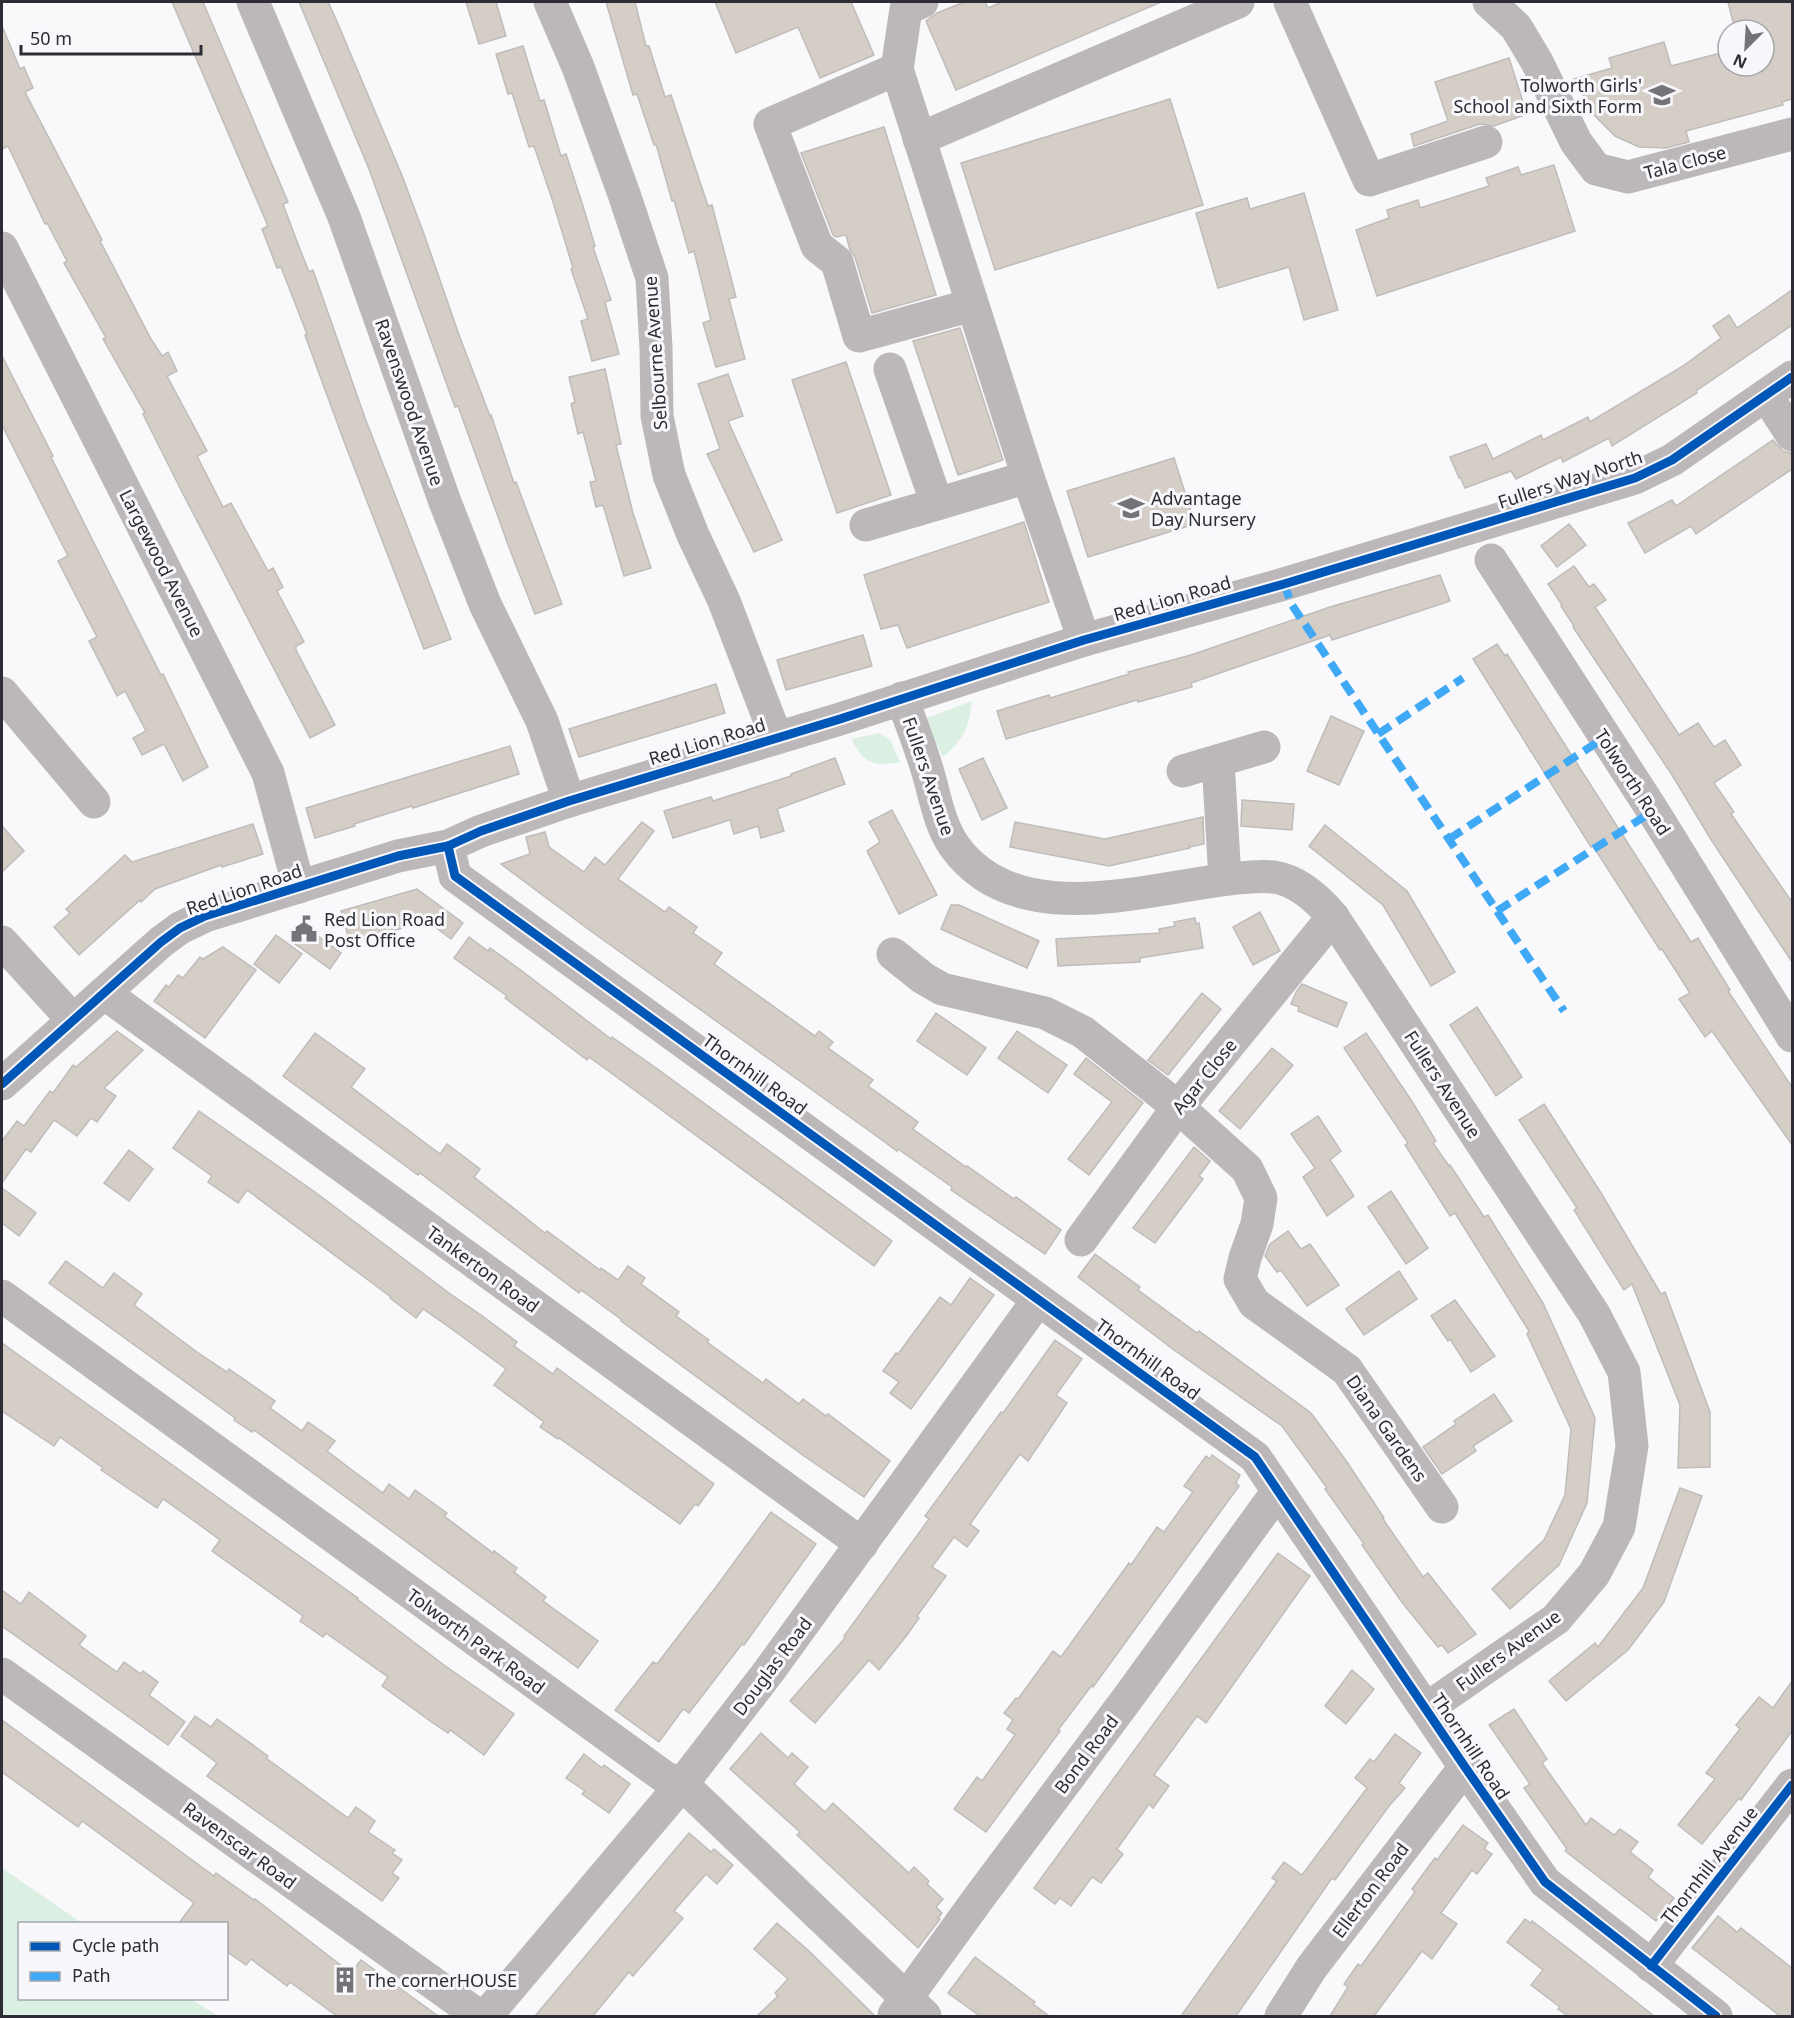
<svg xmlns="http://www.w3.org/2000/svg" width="1794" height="2018" viewBox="0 0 1794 2018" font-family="'Noto Sans',sans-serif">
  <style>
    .green { fill: #dbf0e2 }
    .building { fill: #d5cec6; stroke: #bfbcba; stroke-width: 1.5 }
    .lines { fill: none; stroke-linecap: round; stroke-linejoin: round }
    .minor { stroke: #bcb8ba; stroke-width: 33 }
    .quiet { stroke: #3fa9f5; stroke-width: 8; stroke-dasharray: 15 8; stroke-linecap: butt }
    .cycleway-casing { stroke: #f8f7fc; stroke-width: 13 }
    .cycleway { stroke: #0057b8; stroke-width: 9 }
    .labels { text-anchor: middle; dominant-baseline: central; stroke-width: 6; stroke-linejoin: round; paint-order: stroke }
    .poi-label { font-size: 18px; fill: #2e2c34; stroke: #f8f7fc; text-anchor: start }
    .street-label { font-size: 18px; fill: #2e2c34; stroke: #f8f7fc }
  </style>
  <rect width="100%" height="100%" fill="#f9f8fb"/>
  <g class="green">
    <path d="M972,701c-4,29 -7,36 -29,56l-19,-38z"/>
    <path d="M879,733l11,7 10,22c-27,5 -36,1 -49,-23z"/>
    <polygon points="2,1868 82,1923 20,1924 20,1998 191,1999 218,2016 2,2016"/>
  </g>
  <g class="building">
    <polygon points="172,2 203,2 288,202 283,204 296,239 309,272 313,270 365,418 451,639 424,649 345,444 305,335 307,334 281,267 277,268 262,229 268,226"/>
    <polygon points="299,2 328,2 335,17 401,173 424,234 459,335 490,416 491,415 514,483 516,482 562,604 535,614 510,550 458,406 455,407 369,169"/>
    <polygon points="466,2 496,2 506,36 479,44"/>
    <polygon points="606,2 635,2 646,46 649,46 665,97 671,95 708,206 712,205 736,297 729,299 745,359 716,367 703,323 711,320 694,251 689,253 674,200 672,201 656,144 654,145 637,94 633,95"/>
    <polygon points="715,2 851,2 874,55 820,78 798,27 736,53"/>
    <polygon points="964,2 985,2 988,8 1002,2 1161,2 956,90 926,21 937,13"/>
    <polygon points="1728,2 1792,2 1792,99 1782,102 1783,105 1686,131 1689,142 1666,148 1639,147 1615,136 1594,115 1574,79 1612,68 1609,58 1664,42 1671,66 1728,51 1728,66 1764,66 1764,30 1735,30"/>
    <polygon points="2,26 20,69 24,67 33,88 25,92 102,240 100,241 151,339 162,356 168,352 177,371 167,376 207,451 197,456 223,507 231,503 268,571 273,568 283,587 277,591 304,642 296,646 296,650 335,725 310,738 181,490 143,414 145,413 103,339 106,338 64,263 67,261 47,223 45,224 8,146 2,149"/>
    <polygon points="523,46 540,101 544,100 561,156 566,154 583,206 595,246 593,247 611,300 605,302 619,354 592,361 581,321 588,319 571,269 573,268 553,202 534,146 529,147 512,93 508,94 496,54"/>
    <polygon points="1509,58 1527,114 1494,126 1480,124 1414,146 1411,134 1448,121 1435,82"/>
    <polygon points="1170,99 1203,205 995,270 961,163"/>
    <polygon points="884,127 936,295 872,313 855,257 850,250 846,235 836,237 833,235 801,153"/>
    <polygon points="1554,165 1575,231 1377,296 1356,230 1389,218 1387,210 1418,200 1420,208 1489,186 1486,178 1518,167 1521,175"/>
    <polygon points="1304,193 1338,310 1304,320 1289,267 1218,288 1196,213 1247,198 1250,209"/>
    <polygon points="1792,290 1792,325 1696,391 1697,393 1612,446 1609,438 1563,462 1561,457 1516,479 1511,471 1465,488 1460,477 1459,478 1450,457 1486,444 1493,459 1541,435 1543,440 1588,417 1590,422 1683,366 1721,338 1713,326 1729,315 1737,328"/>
    <polygon points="960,328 1003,460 958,475 913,341"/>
    <polygon points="2,356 53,456 51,457 94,543 161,675 163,674 208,767 183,781 164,744 142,755 133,738 146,731 125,691 117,696 89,641 97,637 58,561 68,556 2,425"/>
    <polygon points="846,362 891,495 837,513 792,380"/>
    <polygon points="605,369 621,444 616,445 633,513 651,568 624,576 603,505 596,507 590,482 596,481 583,432 578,434 571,404 575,402 569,377"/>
    <polygon points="728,374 743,416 728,421 782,540 754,552 707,454 720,449 698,384"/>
    <polygon points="1773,440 1783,451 1790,453 1792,457 1792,469 1696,534 1691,526 1645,553 1628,523 1672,500 1676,506"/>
    <polygon points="1174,458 1195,524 1088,557 1067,491"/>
    <polygon points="1024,522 1049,602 907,648 898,625 881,629 864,575"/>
    <polygon points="1569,524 1586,545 1557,567 1541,546"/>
    <polygon points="1574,566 1589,587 1594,584 1606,600 1595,607 1679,735 1698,723 1714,747 1725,740 1741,765 1714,783 1734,812 1731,814 1792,902 1792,962 1712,841 1672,775 1573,627 1574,626 1561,606 1562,605 1548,584"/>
    <polygon points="1440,575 1450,601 1332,640 1330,635 1191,683 1192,687 1138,702 1137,700 1006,739 997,711 1049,695 1050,698 1129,674 1128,672 1191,655 1330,607"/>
    <polygon points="863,635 872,666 786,690 777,660"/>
    <polygon points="1497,644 1505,656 1507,654 1691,942 1698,938 1730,990 1728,991 1792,1087 1792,1145 1712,1031 1705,1037 1679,999 1690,993 1662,949 1660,950 1593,846 1591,847 1473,659"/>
    <polygon points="716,684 725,713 579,757 569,729"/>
    <polygon points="1331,716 1364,731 1339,785 1307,771"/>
    <polygon points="510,746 519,774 413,808 412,806 354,824 355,826 315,838 306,808"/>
    <polygon points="835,758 845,784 777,809 784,831 761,838 758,826 734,834 730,820 673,838 664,811 711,797 713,801 791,776 791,774"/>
    <polygon points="983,758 1007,808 982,820 959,769"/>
    <polygon points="1242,800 1294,804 1292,830 1241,826"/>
    <polygon points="892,810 937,895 899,914 867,851 880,842 869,822"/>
    <polygon points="1203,817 1204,844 1190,847 1189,845 1190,848 1109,866 1010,847 1015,822 1105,839"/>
    <polygon points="642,822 654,831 618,879 665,912 669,907 697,927 693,933 722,953 714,964 815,1036 819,1031 833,1042 828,1048 873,1080 868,1086 918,1122 913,1129 966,1167 967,1166 1014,1199 1016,1197 1061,1230 1045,1254 951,1190 952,1187 898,1149 897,1151 875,1135 588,929 501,864 530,854 526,837 545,832 549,847 584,872 595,857 605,865"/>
    <polygon points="253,824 263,854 222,867 221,865 155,889 141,902 140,900 79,955 54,927 70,913 66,909 125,855 132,862"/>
    <polygon points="1325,825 1407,891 1455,972 1431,986 1383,905 1309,846"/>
    <polygon points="2,826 24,851 2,872"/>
    <polygon points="417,889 463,923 451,939 427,921 350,943 341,911"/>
    <polygon points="951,905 959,905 1039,941 1027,968 941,929"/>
    <polygon points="1260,912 1280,951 1253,965 1233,927"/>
    <polygon points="1195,918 1196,924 1199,923 1203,948 1140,958 1140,962 1058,966 1056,939 1160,933 1159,929 1175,926 1174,922"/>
    <polygon points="303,925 341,953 330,969 291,941"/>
    <polygon points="276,935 302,954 279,983 254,964"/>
    <polygon points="469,937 488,951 490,948 518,968 611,1039 612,1037 659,1070 892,1241 874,1266 618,1078 589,1057 587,1060 505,998 507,996 454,958"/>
    <polygon points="223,947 256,970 205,1038 154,1001 166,985 169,987 178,975 183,978 200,957 203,959"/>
    <polygon points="1302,984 1347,1003 1337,1027 1298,1011 1299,1007 1291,1004 1296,992"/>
    <polygon points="1202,993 1221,1009 1168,1075 1148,1060"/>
    <polygon points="1477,1007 1522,1077 1496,1096 1450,1025"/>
    <polygon points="936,1013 986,1048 967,1075 917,1041"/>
    <polygon points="117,1031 143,1050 104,1088 116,1096 97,1122 91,1118 77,1136 54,1120 31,1152 26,1149 2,1183 2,1141 17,1121 24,1126 50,1091 53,1093 73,1065 76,1067"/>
    <polygon points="1017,1031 1067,1065 1048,1093 998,1058"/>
    <polygon points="315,1033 365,1069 351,1087 440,1154 447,1144 480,1169 474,1177 545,1233 547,1231 600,1270 601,1268 618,1280 628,1266 645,1278 641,1284 679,1312 676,1316 709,1340 707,1342 763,1383 766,1379 799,1404 803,1399 826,1416 828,1414 890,1461 864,1497 804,1456 621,1321 622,1320 581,1290 579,1293 420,1173 418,1175 283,1076"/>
    <polygon points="1366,1033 1413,1103 1436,1141 1433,1143 1449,1166 1450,1165 1484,1217 1488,1215 1543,1303 1595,1418 1587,1503 1559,1565 1510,1609 1492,1589 1544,1540 1565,1495 1571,1429 1527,1334 1529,1331 1455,1213 1450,1216 1405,1145 1408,1143 1344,1048"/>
    <polygon points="1272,1048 1293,1065 1240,1129 1219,1111"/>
    <polygon points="1086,1058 1143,1103 1089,1175 1068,1159 1112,1102 1074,1074"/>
    <polygon points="1544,1104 1601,1193 1661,1294 1665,1292 1710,1412 1710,1467 1678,1468 1680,1405 1632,1284 1624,1290 1574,1210 1577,1208 1519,1120"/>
    <polygon points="199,1111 315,1192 449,1293 481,1315 517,1342 514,1346 532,1359 553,1374 557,1368 714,1484 698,1506 695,1504 680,1524 559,1438 558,1439 540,1427 544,1422 494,1385 506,1369 449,1327 423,1309 416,1318 390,1298 391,1297 247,1190 238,1203 208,1182 212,1176 173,1148"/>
    <polygon points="1318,1116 1341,1151 1330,1160 1354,1196 1327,1216 1303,1177 1315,1168 1291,1134"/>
    <polygon points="1194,1147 1210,1161 1199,1176 1203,1179 1155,1243 1133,1228"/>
    <polygon points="129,1150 153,1169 129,1201 104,1183"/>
    <polygon points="2,1188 36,1213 19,1236 2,1223"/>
    <polygon points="1391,1191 1428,1248 1406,1264 1368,1207"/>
    <polygon points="1288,1231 1301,1249 1310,1244 1339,1285 1307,1306 1281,1270 1277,1272 1265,1256 1270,1244"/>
    <polygon points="1095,1254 1140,1287 1138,1290 1197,1333 1199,1331 1311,1413 1347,1462 1384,1518 1383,1519 1423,1577 1428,1573 1476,1634 1448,1653 1442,1645 1438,1647 1401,1601 1362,1545 1364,1544 1325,1489 1327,1488 1282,1426 1174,1350 1078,1277"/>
    <polygon points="66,1261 103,1288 114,1273 142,1294 134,1305 197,1352 227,1372 229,1369 275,1401 270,1408 302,1431 308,1422 335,1441 327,1451 364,1479 383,1493 389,1484 409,1499 415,1490 447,1513 444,1516 493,1553 494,1551 517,1568 514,1572 546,1597 543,1601 598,1641 578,1668 283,1451 254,1430 252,1432 234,1420 235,1418 49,1283"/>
    <polygon points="1399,1271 1417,1299 1364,1335 1346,1309"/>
    <polygon points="970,1278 994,1295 911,1409 890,1393 899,1382 883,1371 896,1353 898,1354 940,1297 951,1305"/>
    <polygon points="1455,1300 1495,1356 1471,1372 1450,1339 1448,1341 1431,1316"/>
    <polygon points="1055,1340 1082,1359 1056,1395 1067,1403 1028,1461 1020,1454 970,1524 979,1531 967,1547 954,1537 932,1567 946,1576 917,1616 919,1618 907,1635 879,1670 869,1660 815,1723 790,1701 845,1638 844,1636 929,1519 925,1516 1001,1412 1003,1413"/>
    <polygon points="2,1343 358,1598 357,1599 444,1665 514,1714 484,1755 450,1730 448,1733 433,1723 382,1686 388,1677 326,1633 323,1637 300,1621 303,1616 212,1551 220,1540 197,1523 163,1499 157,1508 101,1470 103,1468 60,1437 54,1446 2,1411"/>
    <polygon points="1494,1394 1512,1421 1473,1446 1476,1451 1442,1474 1423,1447 1456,1424 1454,1421"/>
    <polygon points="1212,1455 1240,1475 1236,1483 1239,1486 1101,1676 1093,1687 1092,1685 1058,1730 1060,1731 986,1832 954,1809 977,1777 982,1781 1015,1735 1007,1729 1013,1720 1004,1713 1016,1698 1018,1699 1053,1651 1061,1657 1129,1563 1131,1565 1157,1527 1164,1532 1193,1492 1184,1486 1206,1456 1210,1459"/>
    <polygon points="1680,1488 1702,1496 1664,1602 1628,1650 1566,1701 1549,1681 1595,1643 1598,1647 1643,1588"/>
    <polygon points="771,1512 816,1544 744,1645 742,1644 689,1713 683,1709 659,1742 615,1710 653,1662 657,1664 716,1587"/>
    <polygon points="1278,1553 1310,1576 1206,1723 1197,1716 1154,1775 1169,1786 1153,1808 1149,1804 1117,1849 1123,1854 1101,1883 1092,1877 1071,1906 1060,1898 1055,1904 1034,1888"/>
    <polygon points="2,1590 21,1604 29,1592 86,1636 79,1645 117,1672 124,1662 141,1674 143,1671 158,1682 149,1695 185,1722 168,1745 2,1626"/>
    <polygon points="1352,1670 1374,1689 1346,1724 1325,1706"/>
    <polygon points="1792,1681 1792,1731 1741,1800 1739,1798 1702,1844 1678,1825 1715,1779 1706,1773 1740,1729 1736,1725 1759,1697 1773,1708"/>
    <polygon points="1514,1709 1547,1759 1542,1763 1586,1825 1591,1818 1614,1835 1620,1829 1638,1842 1630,1852 1653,1870 1648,1877 1674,1898 1656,1921 1565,1851 1567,1849 1524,1788 1530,1784 1489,1725"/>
    <polygon points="195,1716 211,1727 217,1719 268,1756 266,1758 348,1818 356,1807 375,1821 368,1832 395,1850 392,1853 402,1860 392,1873 399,1878 382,1901 207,1776 217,1763 181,1736"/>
    <polygon points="2,1720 214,1876 216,1873 254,1900 255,1899 351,1973 361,1960 438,2016 337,2016 290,1982 287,1986 251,1959 246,1965 226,1951 226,1923 179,1923 194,1903 82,1821 78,1827 2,1772"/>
    <polygon points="761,1733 788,1758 792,1753 808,1767 794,1784 825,1812 833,1803 909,1873 914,1867 929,1881 927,1884 943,1899 936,1907 942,1913 938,1918 940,1919 918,1948 797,1835 800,1832 730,1769"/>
    <polygon points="1395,1734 1421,1753 1399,1783 1405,1788 1389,1806 1335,1880 1332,1878 1236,2016 1181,2016 1277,1881 1272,1878 1284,1862 1302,1875 1367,1788 1355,1778 1370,1759 1374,1762"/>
    <polygon points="584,1754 602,1768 604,1765 630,1784 609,1813 582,1794 585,1791 566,1778"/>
    <polygon points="1463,1825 1488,1843 1484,1849 1492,1854 1477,1874 1472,1870 1441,1913 1457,1924 1432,1959 1422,1951 1374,2016 1330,2016 1348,1987 1344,1984 1358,1964 1361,1966 1380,1940 1415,1892 1412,1889 1435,1858 1437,1860"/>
    <polygon points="689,1833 711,1852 714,1849 733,1865 717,1884 706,1874 674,1911 683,1918 633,1976 629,1972 593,2016 535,2016"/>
    <polygon points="1718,1916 1737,1932 1741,1928 1792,1968 1792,2016 1780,2016 1692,1948"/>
    <polygon points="1525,1919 1531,1923 1532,1921 1574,1953 1654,2016 1568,2016 1558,2009 1560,2007 1531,1985 1543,1970 1507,1942"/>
    <polygon points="777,1923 809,1951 875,2016 757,2016 778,1996 775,1993 788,1979 754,1949"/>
    <polygon points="975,1957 1035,2002 1033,2004 1049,2016 980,2016 948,1993"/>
  </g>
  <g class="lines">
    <g class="minor">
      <polyline points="253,2 344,217 445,502 485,604 542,721 569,801"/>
      <polyline points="550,2 578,67 624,194 652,278 656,348 657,416 669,475 693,535 724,601 776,737"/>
      <polyline points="922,2 906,9 897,69 1028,477 1084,640"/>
      <polyline points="1290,2 1369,180 1486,142"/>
      <polyline points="1489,2 1516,27 1537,62 1576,142 1596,169 1628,177 1792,134"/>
      <polyline points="897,69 770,124 817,246 837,262 859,336 972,305"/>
      <polyline points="919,139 1238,2"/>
      <polyline points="2,248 268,773 299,887"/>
      <polyline points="890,369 937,504"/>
      <polyline points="1766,395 1792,435"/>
      <polyline points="866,525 1028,477"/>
      <polyline points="1491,560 1653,811 1792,1036"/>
      <polyline points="2,693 94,802"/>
      <path d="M902,698c8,23 17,45 24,68 9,28 12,57 29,81 56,77 168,48 247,36 18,-3 54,-8 72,-6 25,4 44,22 59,40l261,397 30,58 8,74 -13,81 -25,47 -38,45 -130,90"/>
      <polyline points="1218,761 1225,879"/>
      <polyline points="1183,771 1264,747"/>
      <polyline points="448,846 455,876 1255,1457 1465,1767 1545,1882 1716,2016"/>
      <polyline points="2,942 73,1020"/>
      <polyline points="893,954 923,978 942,989 1045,1013 1083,1032 1178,1107 1247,1169 1261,1198 1257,1224 1245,1258 1240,1279 1254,1303 1347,1370 1442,1507"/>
      <polyline points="104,993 862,1544"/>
      <polyline points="2,1084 161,942 180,928 205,916 398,856 448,846 481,831 569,801 840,719 1084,640 1284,584 1635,478 1672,460 1792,377"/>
      <polyline points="1081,1240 1178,1107 1333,917"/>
      <polyline points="2,1296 666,1778 682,1784 925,2016"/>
      <polyline points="2,1674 479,2016"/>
      <polyline points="1651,1966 1792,1785"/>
      <polyline points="894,2015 978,1899 1130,1695 1278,1491"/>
      <polyline points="486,2016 682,1784 769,1671 1038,1300"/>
      <polyline points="1281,2016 1312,1967 1465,1767"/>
    </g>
    <g class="quiet">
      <polyline points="1284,584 1292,605 1564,1011"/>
      <polyline points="1378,734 1463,678"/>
      <polyline points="1449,839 1604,738"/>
      <polyline points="1497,911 1653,811"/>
    </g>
    <g class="cycleway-casing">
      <g id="cycleway">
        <polyline points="448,846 455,876 1255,1457 1465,1767 1545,1882 1716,2016"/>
        <polyline points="2,1084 161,942 180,928 205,916 398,856 448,846 481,831 569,801 840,719 1084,640 1284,584 1635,478 1672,460 1792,377"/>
        <polyline points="1651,1966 1792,1785"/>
      </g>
    </g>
    <use href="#cycleway" class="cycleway"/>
  </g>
  <defs>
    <g id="school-bare" transform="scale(2.07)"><path d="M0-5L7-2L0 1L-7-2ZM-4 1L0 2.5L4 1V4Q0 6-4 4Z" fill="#75737a" stroke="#f8f7fc" stroke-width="2.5" paint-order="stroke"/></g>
    <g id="civic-bare" transform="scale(2.07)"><path d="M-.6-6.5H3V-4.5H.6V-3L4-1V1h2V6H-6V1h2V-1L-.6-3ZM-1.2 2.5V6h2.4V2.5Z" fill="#75737a" stroke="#f8f7fc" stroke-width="2.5" paint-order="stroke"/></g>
    <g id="building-bare" transform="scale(2.07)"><path d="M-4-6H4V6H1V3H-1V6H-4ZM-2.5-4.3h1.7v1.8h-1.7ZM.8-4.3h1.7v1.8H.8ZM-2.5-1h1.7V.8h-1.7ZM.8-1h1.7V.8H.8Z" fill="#75737a" stroke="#f8f7fc" stroke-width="2.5" paint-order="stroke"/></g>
  </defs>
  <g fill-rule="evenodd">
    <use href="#school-bare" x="1662" y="95"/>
    <use href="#school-bare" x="1131" y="508"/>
    <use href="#civic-bare" x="304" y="929"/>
    <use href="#building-bare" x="345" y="1980"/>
  </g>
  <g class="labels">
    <g class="poi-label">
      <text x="1642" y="85" text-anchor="end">Tolworth Girls'<tspan x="1642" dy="21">School and Sixth Form</tspan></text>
      <text x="1151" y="498">Advantage<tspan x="1151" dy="21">Day Nursery</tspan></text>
      <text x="324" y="919">Red Lion Road<tspan x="324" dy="21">Post Office</tspan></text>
      <text x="365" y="1980">The cornerHOUSE</text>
    </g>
    <g class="street-label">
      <text transform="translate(1685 162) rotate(-15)">Tala Close</text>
      <text transform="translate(655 353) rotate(-94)">Selbourne Avenue</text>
      <text transform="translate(410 402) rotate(71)">Ravenswood Avenue</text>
      <text transform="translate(1570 479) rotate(-18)">Fullers Way North</text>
      <text transform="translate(162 563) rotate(63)">Largewood Avenue</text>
      <text transform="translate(1172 598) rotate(-16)">Red Lion Road</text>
      <text transform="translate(707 741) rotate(-17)">Red Lion Road</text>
      <text transform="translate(929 776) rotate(71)">Fullers Avenue</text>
      <text transform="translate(1633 782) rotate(57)">Tolworth Road</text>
      <text transform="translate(244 889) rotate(-19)">Red Lion Road</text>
      <text transform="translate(755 1074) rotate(36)">Thornhill Road</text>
      <text transform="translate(1204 1076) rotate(-51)">Agar Close</text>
      <text transform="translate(1443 1084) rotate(57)">Fullers Avenue</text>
      <text transform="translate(483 1269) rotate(36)">Tankerton Road</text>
      <text transform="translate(1148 1359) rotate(36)">Thornhill Road</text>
      <text transform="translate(1387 1428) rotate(55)">Diana Gardens</text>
      <text transform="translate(476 1641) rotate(36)">Tolworth Park Road</text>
      <text transform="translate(1508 1650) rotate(-36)">Fullers Avenue</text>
      <text transform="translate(772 1666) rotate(-53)">Douglas Road</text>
      <text transform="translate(1471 1746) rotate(56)">Thornhill Road</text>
      <text transform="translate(1086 1754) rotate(-53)">Bond Road</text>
      <text transform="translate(240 1845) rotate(36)">Ravenscar Road</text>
      <text transform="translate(1709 1865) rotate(-52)">Thornhill Avenue</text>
      <text transform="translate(1370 1890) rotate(-53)">Ellerton Road</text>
    </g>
  </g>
  <rect width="1794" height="2018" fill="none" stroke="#2e2c34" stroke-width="6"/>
  <rect x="18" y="1922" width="210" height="78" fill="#f8f7fc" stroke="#a7a6ac" stroke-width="1.5"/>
  <rect x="30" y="1942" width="30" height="9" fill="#0057b8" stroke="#a7a6ac" stroke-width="1.5"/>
  <text x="72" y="1952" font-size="18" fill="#2e2c34">Cycle path</text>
  <rect x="30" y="1972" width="30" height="9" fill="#3fa9f5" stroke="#a7a6ac" stroke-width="1.5"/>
  <text x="72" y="1982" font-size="18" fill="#2e2c34">Path</text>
  <g transform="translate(1746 48) rotate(204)"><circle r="28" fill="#f8f7fc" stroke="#a7a6ac" stroke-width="1.5"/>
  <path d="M0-4.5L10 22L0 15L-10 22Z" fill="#75737a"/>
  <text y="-9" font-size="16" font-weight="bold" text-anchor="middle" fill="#2e2c34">N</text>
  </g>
  <path d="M21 45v9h180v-9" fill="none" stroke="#2e2c34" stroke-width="3"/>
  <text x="30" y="45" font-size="18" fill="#2e2c34" stroke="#f8f7fc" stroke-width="4.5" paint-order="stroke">50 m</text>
</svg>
